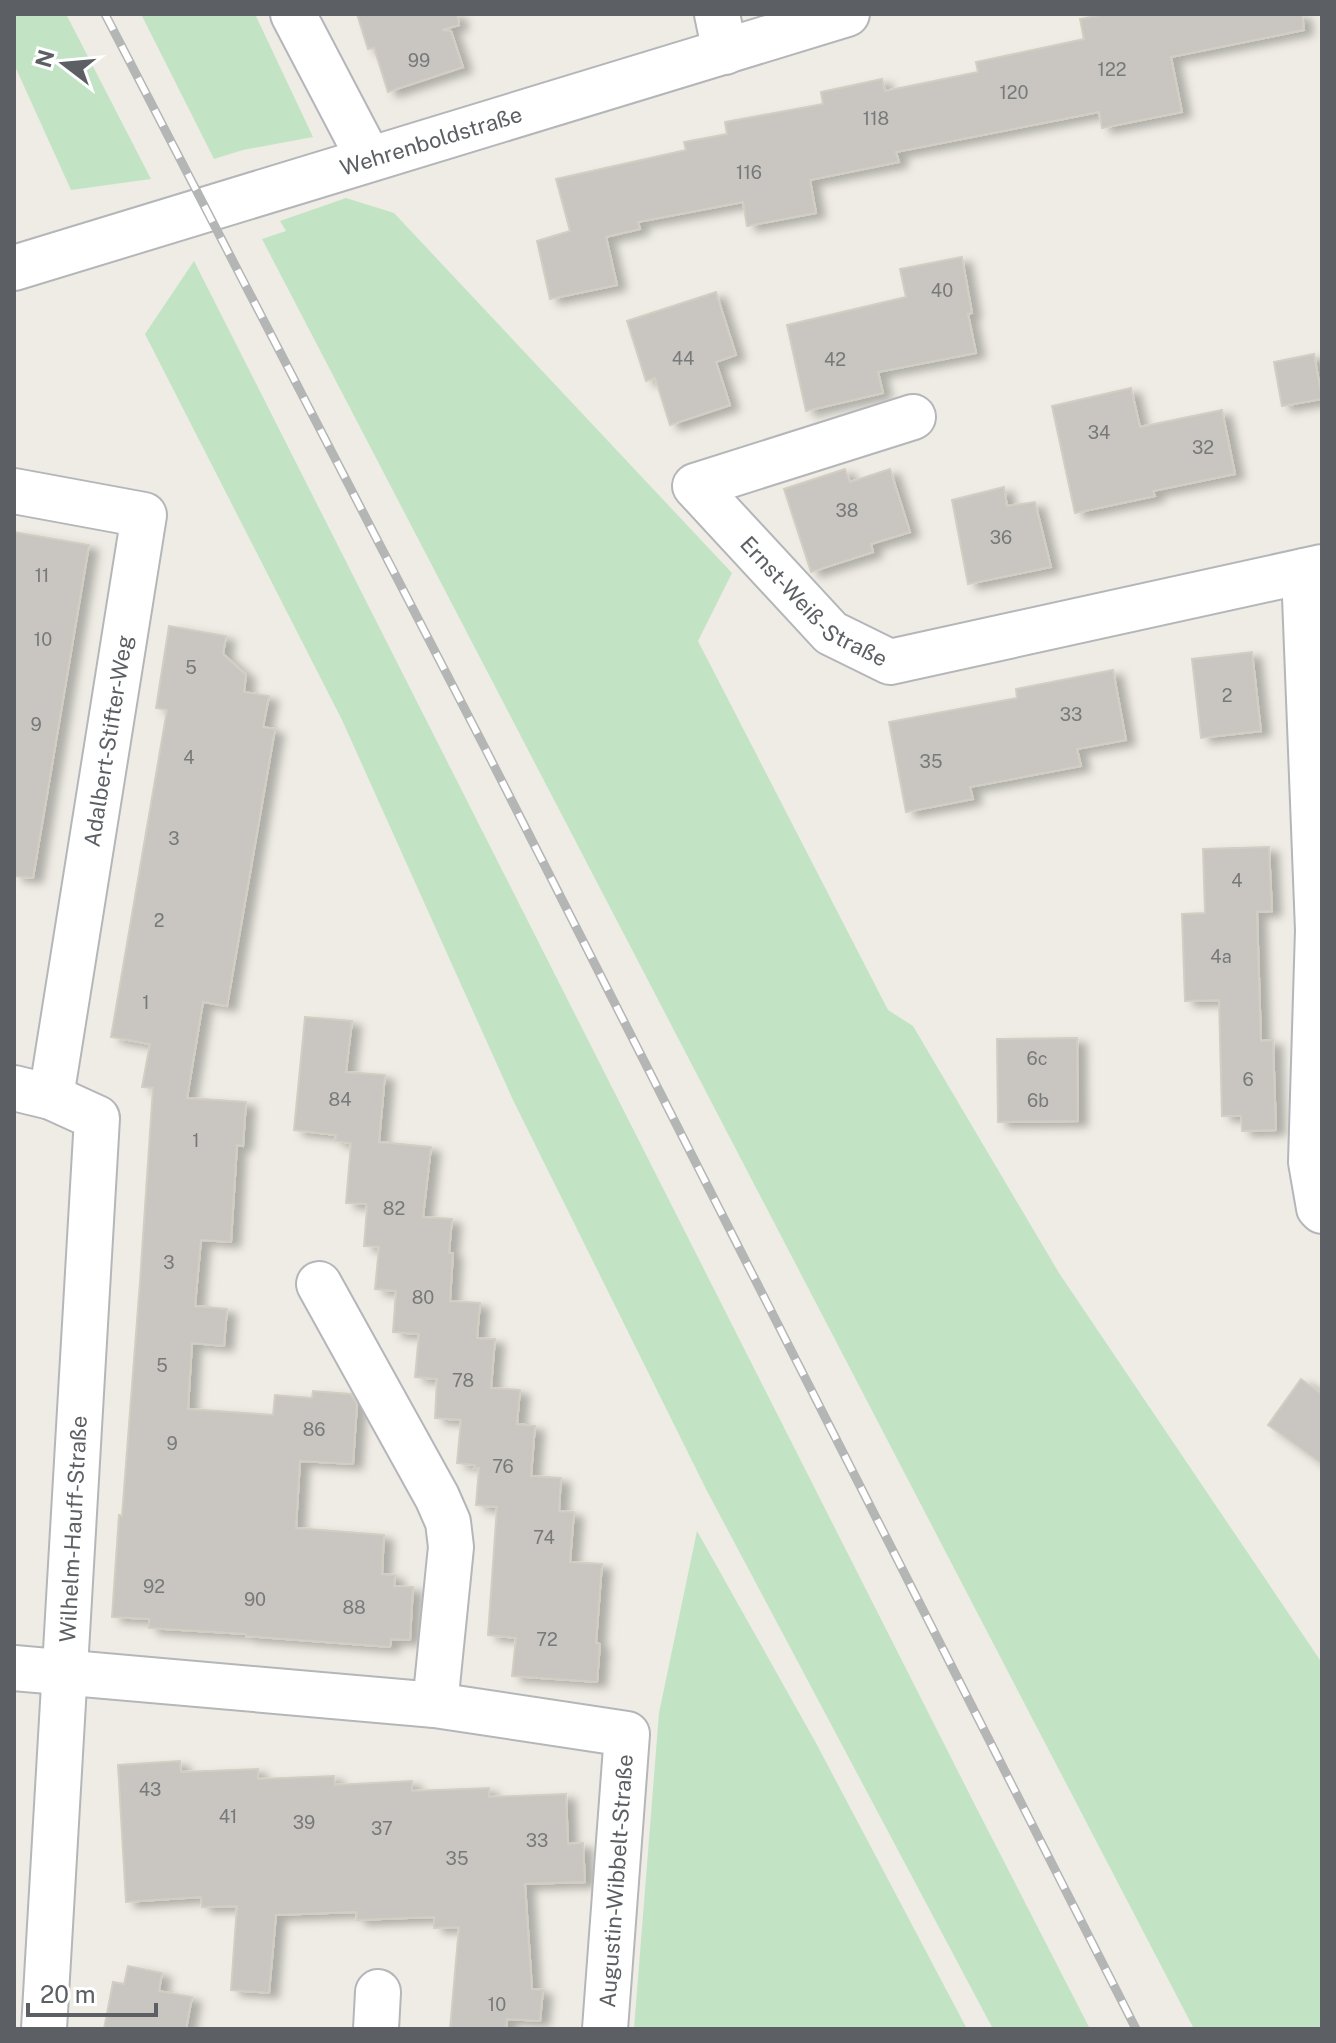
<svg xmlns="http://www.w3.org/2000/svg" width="1336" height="2043" viewBox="0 0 1336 2043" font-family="'Public Sans',sans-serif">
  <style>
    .green { fill: #c2e4c4 }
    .building { fill: #c9c6c1; stroke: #d2cec3; stroke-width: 2; filter: url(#shadow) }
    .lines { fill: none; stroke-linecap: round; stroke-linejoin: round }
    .minor-casing { stroke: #b4b6ba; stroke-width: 48 }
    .minor { stroke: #fff; stroke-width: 44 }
    .rail-casing { stroke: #b4b5b5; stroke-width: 9 }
    .rail { stroke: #fff; stroke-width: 6; stroke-dasharray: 18; stroke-linecap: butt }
    .labels { text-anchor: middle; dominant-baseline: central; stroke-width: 6; stroke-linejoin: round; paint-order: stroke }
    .number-label { font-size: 18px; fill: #77797b }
    .street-label { font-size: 22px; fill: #5c5f64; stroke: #fff }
  </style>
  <defs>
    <filter id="shadow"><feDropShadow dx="9" dy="5" stdDeviation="4" flood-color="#0004"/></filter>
  </defs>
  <rect width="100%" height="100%" fill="#eeece4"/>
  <g class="green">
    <polygon points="14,14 66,14 151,179 71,190 14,64"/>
    <polygon points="141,14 255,14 313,137 243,150 214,159"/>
    <polygon points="346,198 394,213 732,573 698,641 888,1010 913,1026 1059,1273 1322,1663 1322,2029 1194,2029 262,239 286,231 280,221"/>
    <polygon points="194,261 977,1809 1090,2029 993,2029 707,1491 513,1100 342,720 145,334"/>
    <polygon points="697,1531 816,1743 967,2029 634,2029 659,1713"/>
  </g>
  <g class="building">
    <polygon points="357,14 457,14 459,25 442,30 451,31 463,67 388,92 374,48 368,49"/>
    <polygon points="1105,14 1302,14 1304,30 1171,57 1182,112 1102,128 1099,112 896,152 899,162 810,180 816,213 747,226 743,202 638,222 640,229 606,237 617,285 550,299 537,241 570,231 556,179 686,150 684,142 727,134 725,122 823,104 821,92 882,79 885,91 978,72 976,62 1084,39 1080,19"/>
    <polygon points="962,257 972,313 968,314 976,353 878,372 883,393 806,411 787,325 906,297 900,269"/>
    <polygon points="716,292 736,355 716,362 730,405 670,425 655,378 646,381 627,321"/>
    <polygon points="1314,354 1322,399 1282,406 1274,362"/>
    <polygon points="1131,388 1140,427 1222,410 1235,474 1153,491 1155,496 1075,513 1052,406"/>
    <polygon points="845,469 850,482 890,469 910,532 871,544 873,552 811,572 784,489"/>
    <polygon points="1004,487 1007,506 1035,502 1051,567 968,584 952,500"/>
    <polygon points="14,532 89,545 33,878 14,876"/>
    <polygon points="169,626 226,636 223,654 246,675 244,692 269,696 263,727 275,729 227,1006 203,1002 187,1098 246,1102 243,1146 237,1145 231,1242 201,1240 195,1306 227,1309 224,1346 192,1343 188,1409 273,1415 275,1395 312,1398 313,1391 351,1394 357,1404 353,1464 300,1461 296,1528 384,1535 382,1574 395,1575 394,1586 413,1587 410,1640 391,1639 390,1647 246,1636 246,1634 149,1628 149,1619 112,1617 119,1515 122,1516 140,1282 153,1088 142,1087 150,1044 111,1037 167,710 156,708"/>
    <polygon points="1252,652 1261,731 1201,738 1192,659"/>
    <polygon points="1113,670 1126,740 1077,749 1081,766 970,787 973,799 906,812 889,722 1017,698 1016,689"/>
    <polygon points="1269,847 1272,911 1257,912 1261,1041 1273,1040 1276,1130 1242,1131 1241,1116 1222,1116 1219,1000 1185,1001 1182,914 1205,913 1203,849"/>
    <polygon points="305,1017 352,1021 346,1072 385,1075 379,1142 431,1147 423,1217 452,1219 449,1253 453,1253 450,1301 480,1303 477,1338 495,1339 491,1388 520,1390 517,1424 535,1426 531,1476 561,1478 559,1511 574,1512 570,1562 602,1564 596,1643 600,1644 597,1682 512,1676 516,1638 488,1635 497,1507 476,1505 479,1468 474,1468 475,1465 457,1463 461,1420 435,1418 437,1379 415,1377 419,1334 393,1332 396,1291 375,1289 379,1247 364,1246 367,1208 366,1204 346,1203 351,1143 335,1141 336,1135 294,1130"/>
    <polygon points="1077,1038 1078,1121 998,1122 997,1039"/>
    <polygon points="1301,1379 1322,1394 1322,1464 1268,1425"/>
    <polygon points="180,1761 181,1772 258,1769 258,1779 334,1776 335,1785 412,1781 412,1791 489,1788 489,1797 566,1794 568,1844 583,1843 585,1882 525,1884 532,1989 543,1990 540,2021 507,2019 506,2029 450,2029 459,1927 434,1928 434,1917 357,1920 356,1912 276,1915 269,1993 231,1990 237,1906 202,1907 201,1897 126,1902 118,1765"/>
    <polygon points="128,1966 162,1973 159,1991 192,1997 186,2029 104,2029 113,1982 124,1984"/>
  </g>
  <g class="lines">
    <g class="minor-casing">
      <g id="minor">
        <polyline points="293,14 369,159"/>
        <polyline points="717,14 725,52"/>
        <path id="s1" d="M14,268l833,-254"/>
        <path id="s2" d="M913,417l-218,69 136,147 59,29 432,-95"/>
        <polyline points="14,491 144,515 51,1097"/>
        <polyline points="1304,571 1318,930 1311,1162 1319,1208 1322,1211"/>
        <polyline points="14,1088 51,1097 97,1118 44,2029"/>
        <polyline points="319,1284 437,1497 448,1522 451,1547 435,1705"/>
        <polyline points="14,1668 435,1705 627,1734 605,2029"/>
        <polyline points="376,2029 378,1992"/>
      </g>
    </g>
    <use href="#minor" class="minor"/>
    <g class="rail-casing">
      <polyline id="rail" points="105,14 486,750 1136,2029"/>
    </g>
    <use href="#rail" class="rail"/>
  </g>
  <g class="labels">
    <g class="number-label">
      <text x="419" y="60">99</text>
      <text x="1112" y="69">122</text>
      <text x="1014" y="92">120</text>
      <text x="876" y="118">118</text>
      <text x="749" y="172">116</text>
      <text x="942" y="290">40</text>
      <text x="683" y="358">44</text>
      <text x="835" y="359">42</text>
      <text x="1099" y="432">34</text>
      <text x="1203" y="447">32</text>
      <text x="847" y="510">38</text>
      <text x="1001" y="537">36</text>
      <text x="42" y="575">11</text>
      <text x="43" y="639">10</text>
      <text x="191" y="667">5</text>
      <text x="1227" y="695">2</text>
      <text x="1071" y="714">33</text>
      <text x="36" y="724">9</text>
      <text x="189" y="757">4</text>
      <text x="931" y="761">35</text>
      <text x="174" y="838">3</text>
      <text x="1237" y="880">4</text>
      <text x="159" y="920">2</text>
      <text x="1221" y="956">4a</text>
      <text x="146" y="1002">1</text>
      <text x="1037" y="1058">6c</text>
      <text x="1248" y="1079">6</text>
      <text x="340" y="1099">84</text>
      <text x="1038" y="1100">6b</text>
      <text x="196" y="1140">1</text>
      <text x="394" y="1208">82</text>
      <text x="169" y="1262">3</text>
      <text x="423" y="1297">80</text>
      <text x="162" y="1365">5</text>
      <text x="463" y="1380">78</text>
      <text x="314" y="1429">86</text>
      <text x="172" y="1443">9</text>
      <text x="503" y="1466">76</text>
      <text x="544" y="1537">74</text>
      <text x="154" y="1586">92</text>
      <text x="255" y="1599">90</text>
      <text x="354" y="1607">88</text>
      <text x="547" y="1639">72</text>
      <text x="150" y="1789">43</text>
      <text x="228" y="1816">41</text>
      <text x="304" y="1822">39</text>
      <text x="382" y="1828">37</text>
      <text x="537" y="1840">33</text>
      <text x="457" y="1858">35</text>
      <text x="497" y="2004">10</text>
    </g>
    <g class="street-label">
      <text stroke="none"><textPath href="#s1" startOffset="436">Wehrenboldstraße</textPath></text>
      <text stroke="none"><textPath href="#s2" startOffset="396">Ernst-Weiß-Straße</textPath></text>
      <text transform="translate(108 741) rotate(-81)">Adalbert-Stifter-Weg</text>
      <text transform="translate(73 1529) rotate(-87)">Wilhelm-Hauff-Straße</text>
      <text transform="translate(616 1881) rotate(-86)">Augustin-Wibbelt-Straße</text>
    </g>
  </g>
  <rect width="1336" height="2043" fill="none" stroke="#5c5f64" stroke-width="32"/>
  <g transform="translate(64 64) rotate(286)" stroke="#ffffff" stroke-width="6" paint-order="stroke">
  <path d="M0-6L14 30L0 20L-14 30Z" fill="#5c5f64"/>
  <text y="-12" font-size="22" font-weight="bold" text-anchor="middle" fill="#5c5f64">N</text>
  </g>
  <path d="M28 2003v12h128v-12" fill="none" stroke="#5c5f64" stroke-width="4"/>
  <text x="40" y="2003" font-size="24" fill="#5c5f64" stroke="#ffffff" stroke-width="6" paint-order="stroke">20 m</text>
</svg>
